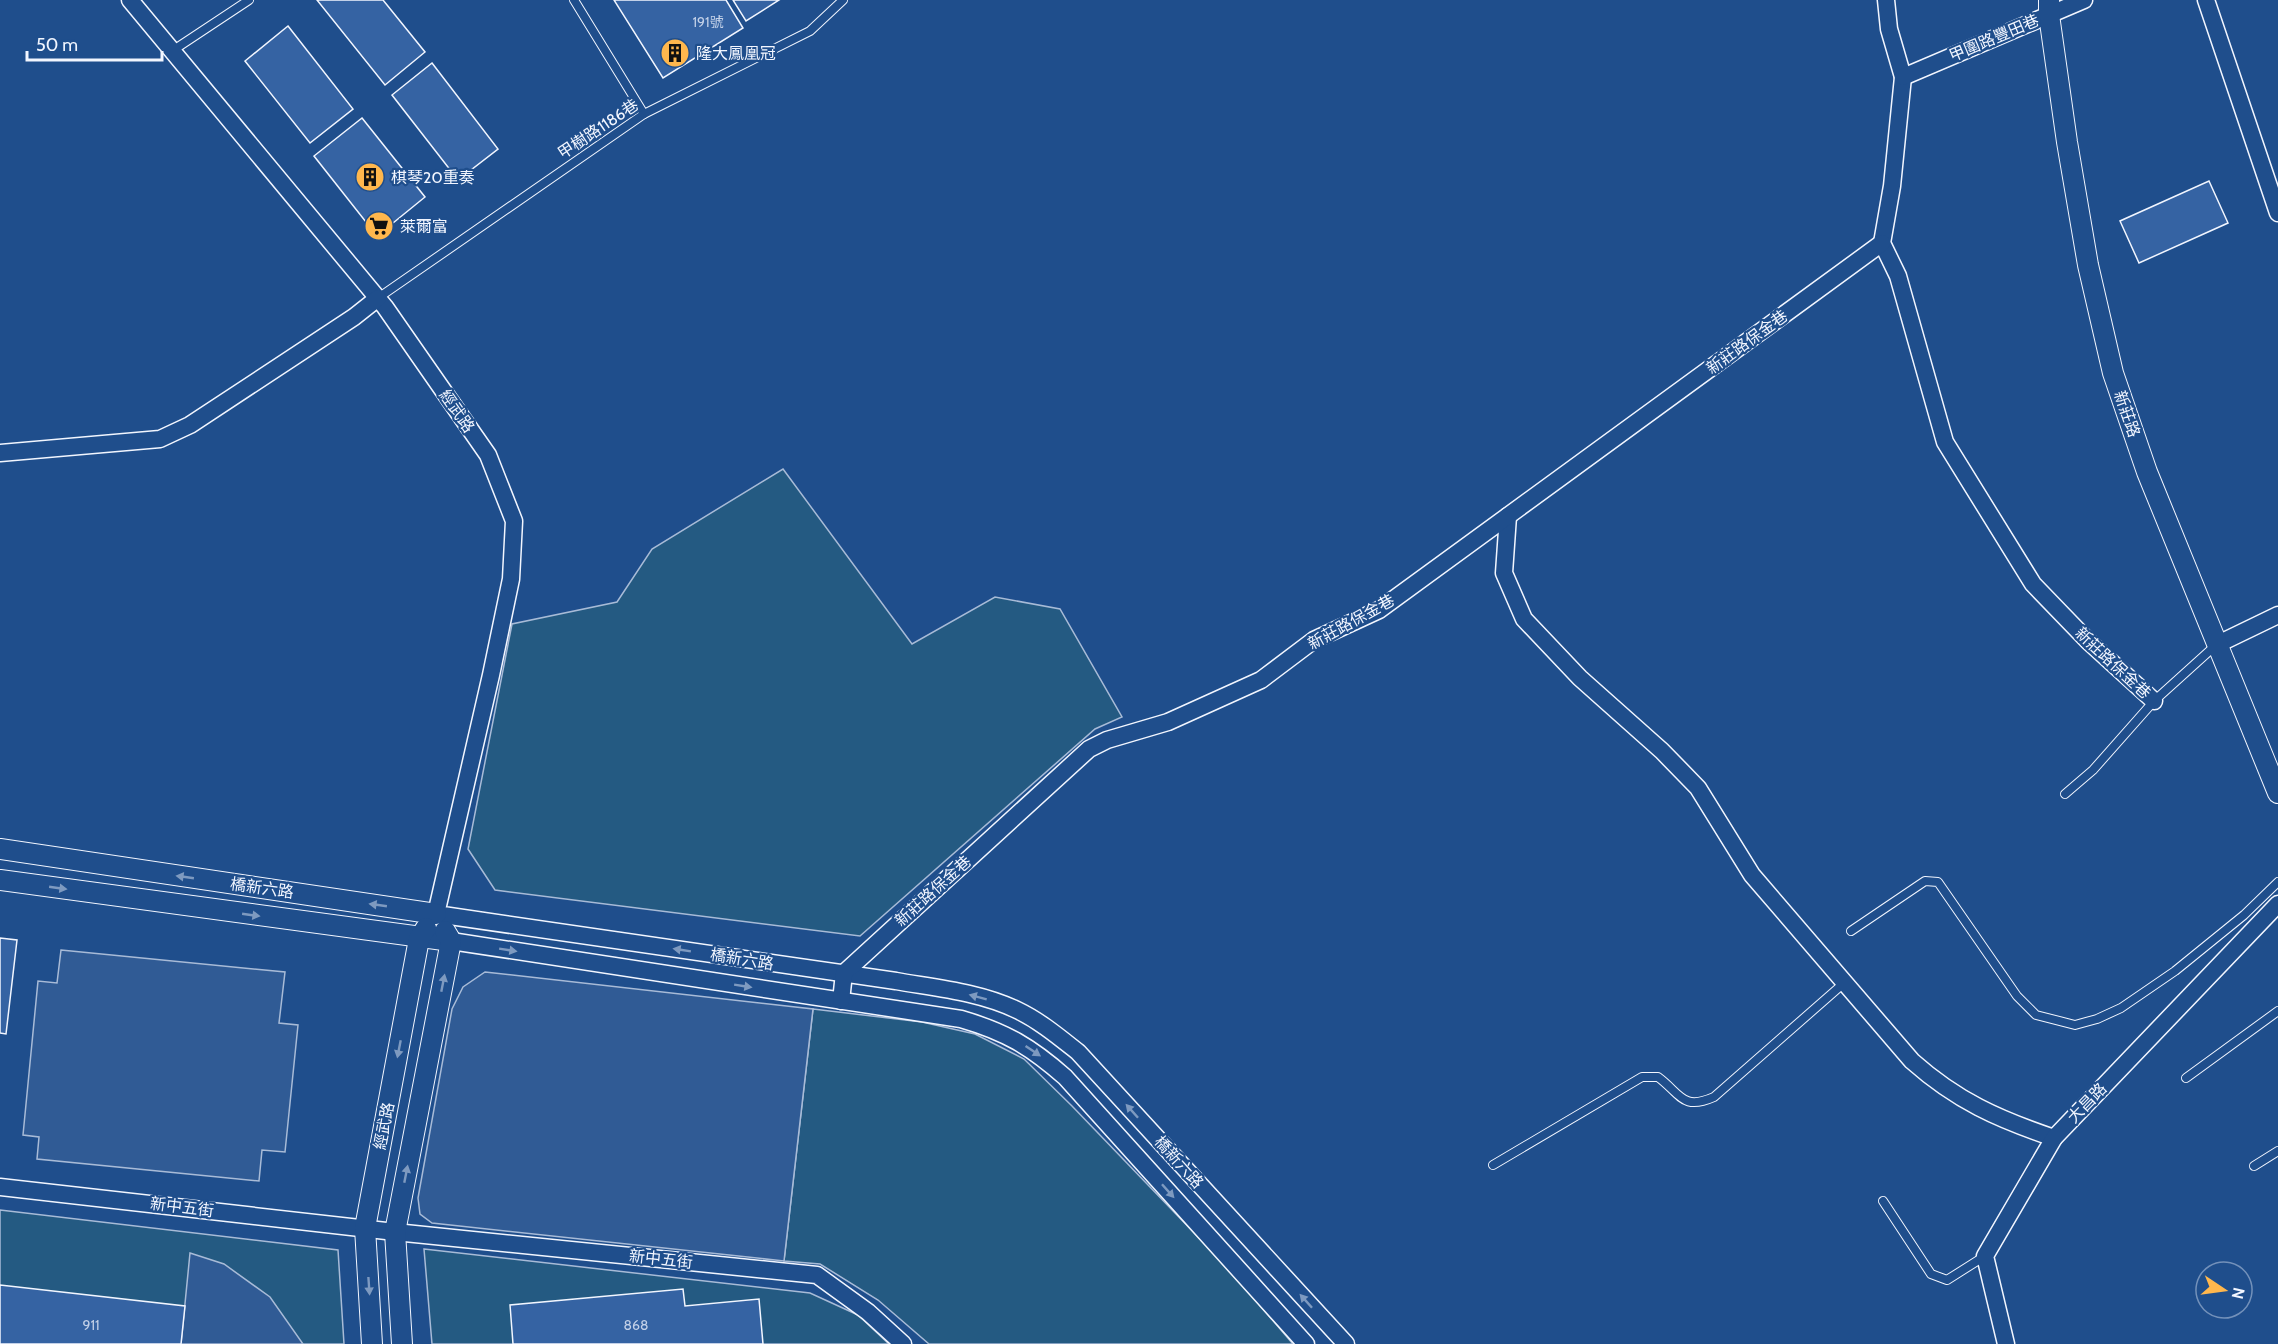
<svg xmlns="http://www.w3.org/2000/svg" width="2278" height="1344" viewBox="0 0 2278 1344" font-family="Cabin,'Noto Sans TC',sans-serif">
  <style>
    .green { fill: #245a82; stroke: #a8bbd7; stroke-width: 1.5 }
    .parking { fill: #305b95; stroke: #a8bbd7; stroke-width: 1.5 }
    .building { fill: #3563a3; stroke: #f2f6ff; stroke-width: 1.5 }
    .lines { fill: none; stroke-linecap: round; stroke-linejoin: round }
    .service-casing { stroke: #f2f6ff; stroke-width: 10 }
    .minor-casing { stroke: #f2f6ff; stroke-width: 19 }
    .tertiary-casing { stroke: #f2f6ff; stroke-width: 22 }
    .service { stroke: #1f4e8c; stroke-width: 8 }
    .minor { stroke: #1f4e8c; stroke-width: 16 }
    .tertiary { stroke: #1f4e8c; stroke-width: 20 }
    .oneway { fill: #7e9ac0 }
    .labels { text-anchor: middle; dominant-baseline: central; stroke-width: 4.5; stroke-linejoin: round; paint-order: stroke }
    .number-label { font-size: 14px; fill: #c3d1e8 }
    .street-label { font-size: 16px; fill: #f2f6ff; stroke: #1f4e8c }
    .poi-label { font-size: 16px; fill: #f2f6ff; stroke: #1f4e8c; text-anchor: start }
  </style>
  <rect width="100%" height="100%" fill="#1f4e8c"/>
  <g class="green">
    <polygon points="783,469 912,644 995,597 1060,609 1122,717 1095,729 860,936 495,890 468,849 512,624 617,602 652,549"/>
    <polygon points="813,1009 922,1022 975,1034 1024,1059 1072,1106 1227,1267 1293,1344 929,1344 878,1300 820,1264 784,1261"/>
    <polygon points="0,1210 338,1250 344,1344 0,1344"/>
    <polygon points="424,1249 810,1293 858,1315 889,1344 432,1344"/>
  </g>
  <g class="parking">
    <polygon points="61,950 285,972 279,1023 298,1025 285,1152 262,1150 259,1181 37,1159 39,1137 23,1135 38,981 57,983"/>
    <polygon points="485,972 813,1009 784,1261 432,1223 420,1214 418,1198 452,1009 463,987"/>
    <polygon points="190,1253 224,1264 270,1297 303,1344 181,1344"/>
  </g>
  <g class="building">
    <polygon points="317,0 383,0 425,52 385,85"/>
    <polygon points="614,0 726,0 743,28 663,78"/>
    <polygon points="733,0 779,0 746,21"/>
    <polygon points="288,26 353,109 310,143 245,61"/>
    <polygon points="432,63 498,149 458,180 392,95"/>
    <polygon points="362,118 425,197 377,236 314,156"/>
    <polygon points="2209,181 2228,223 2139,263 2120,221"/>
    <polygon points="0,938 17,940 6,1034 0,1033"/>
    <polygon points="0,1285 185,1306 181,1344 0,1344"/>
    <polygon points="683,1289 685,1306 759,1299 763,1344 513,1344 510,1305"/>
  </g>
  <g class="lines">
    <g class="service-casing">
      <g id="service">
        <polyline points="574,0 644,114"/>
        <polyline points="172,51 249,0"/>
        <polyline points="378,298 644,114 810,31 843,0"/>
        <polyline points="2065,794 2093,770 2154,701 2216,645"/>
        <polyline points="1851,931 1925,881 1938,882 2017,996 2036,1015 2075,1025 2097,1019 2121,1008 2175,971 2244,915 2278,882"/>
        <polyline points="2186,1078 2278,1011"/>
        <path d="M1493,1165l149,-88h16c23,17 24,34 56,20l130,-114"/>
        <polyline points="2254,1166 2278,1151"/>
        <polyline points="1883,1201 1931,1274 1947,1280 1985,1256"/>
      </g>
    </g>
    <g class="minor-casing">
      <g id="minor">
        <path d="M130,0l255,307 103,148 26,66 -3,58 -20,96 -55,239 460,67c40,7 84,11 121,29 23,11 42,27 61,42l268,292"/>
        <polyline points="1886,0 1889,29 1903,77 1892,186 1882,243 1898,276 1945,442 2033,584 2088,641 2154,701"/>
        <polyline points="2206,0 2278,213"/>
        <polyline points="1903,77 2084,0"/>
        <polyline points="0,453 160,439 190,425 354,317 378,298"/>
        <path d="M1508,516l-4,57 20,46 56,59 82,73 36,37 54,87 160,186c45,40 86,58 142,77"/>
        <polyline points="2216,645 2278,615"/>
        <path d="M451,941l510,78c45,13 70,28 104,58l241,267"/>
        <polyline points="841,1001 844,973 1089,749 1107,740 1168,722 1261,680 1314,640 1379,610 1882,243"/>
        <polyline points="0,1187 395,1232 817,1275 868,1312 903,1344"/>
        <polyline points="2006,1344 1985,1256 2054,1138 2278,904"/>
      </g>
    </g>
    <g class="tertiary-casing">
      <g id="tertiary">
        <polyline points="2049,0 2049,15 2067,142 2088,265 2113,373 2147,472 2278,793"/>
        <polyline points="0,849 436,914"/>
        <polyline points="0,880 451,941"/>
        <polyline points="372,1344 365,1228 419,939 426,928"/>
        <polyline points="402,1344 395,1232 451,941 445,931"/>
      </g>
    </g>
    <use href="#service" class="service"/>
    <use href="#minor" class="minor"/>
    <use href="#tertiary" class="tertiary"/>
  </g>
  <defs><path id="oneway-solid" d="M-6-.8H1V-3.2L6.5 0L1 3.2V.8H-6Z" transform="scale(1.5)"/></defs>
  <g class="oneway">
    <use href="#oneway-solid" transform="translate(185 877) rotate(-172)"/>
    <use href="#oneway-solid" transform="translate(58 888) rotate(8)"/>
    <use href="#oneway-solid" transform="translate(378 905) rotate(-172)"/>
    <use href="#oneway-solid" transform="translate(251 915) rotate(8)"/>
    <use href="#oneway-solid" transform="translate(508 950) rotate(9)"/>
    <use href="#oneway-solid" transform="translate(682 950) rotate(-171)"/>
    <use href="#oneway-solid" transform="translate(443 983) rotate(-79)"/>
    <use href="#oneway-solid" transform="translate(743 986) rotate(9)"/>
    <use href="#oneway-solid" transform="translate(978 997) rotate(-165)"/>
    <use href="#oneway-solid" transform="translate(399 1049) rotate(101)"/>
    <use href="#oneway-solid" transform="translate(1033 1051) rotate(34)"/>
    <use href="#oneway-solid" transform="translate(1132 1111) rotate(-132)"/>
    <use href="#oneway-solid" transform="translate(406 1174) rotate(-79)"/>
    <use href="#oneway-solid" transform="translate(1168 1191) rotate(48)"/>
    <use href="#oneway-solid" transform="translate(369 1286) rotate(86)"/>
    <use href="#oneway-solid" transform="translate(1306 1301) rotate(-132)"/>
  </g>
  <defs>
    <g id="building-disc" transform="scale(1.5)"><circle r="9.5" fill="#ffb74d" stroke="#1f4e8c"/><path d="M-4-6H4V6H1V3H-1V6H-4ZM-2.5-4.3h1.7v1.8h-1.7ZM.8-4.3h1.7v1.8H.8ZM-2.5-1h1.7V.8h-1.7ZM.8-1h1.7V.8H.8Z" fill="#111"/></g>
    <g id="supermarket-disc" transform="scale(1.5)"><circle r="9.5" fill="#ffb74d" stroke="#1f4e8c"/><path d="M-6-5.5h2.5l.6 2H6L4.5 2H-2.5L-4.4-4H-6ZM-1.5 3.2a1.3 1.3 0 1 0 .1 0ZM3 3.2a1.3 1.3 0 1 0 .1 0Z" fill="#111"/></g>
  </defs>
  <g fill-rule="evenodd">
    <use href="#building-disc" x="675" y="53"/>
    <use href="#building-disc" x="370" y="177"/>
    <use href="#supermarket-disc" x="379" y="226"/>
  </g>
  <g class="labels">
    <g class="number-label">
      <text x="708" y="22">191號</text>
      <text x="91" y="1325">911</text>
      <text x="636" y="1325">868</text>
    </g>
    <g class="street-label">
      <text transform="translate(1994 38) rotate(-23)">甲圍路豐田巷</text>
      <text transform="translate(598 129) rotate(-34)">甲樹路1186巷</text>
      <text transform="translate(1747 342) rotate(-36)">新莊路保金巷</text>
      <text transform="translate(457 411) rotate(55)">經武路</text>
      <text transform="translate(2127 414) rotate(71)">新莊路</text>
      <text transform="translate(1351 622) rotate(-29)">新莊路保金巷</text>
      <text transform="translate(2113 663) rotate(43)">新莊路保金巷</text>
      <text transform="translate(262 888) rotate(8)">橋新六路</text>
      <text transform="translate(933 891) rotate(-42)">新莊路保金巷</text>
      <text transform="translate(742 959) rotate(9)">橋新六路</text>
      <text transform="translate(2087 1103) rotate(-46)">大昌路</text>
      <text transform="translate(384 1126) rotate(-79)">經武路</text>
      <text transform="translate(1179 1162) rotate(48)">橋新六路</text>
      <text transform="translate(182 1207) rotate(7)">新中五街</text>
      <text transform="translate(661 1259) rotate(6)">新中五街</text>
    </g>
    <g class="poi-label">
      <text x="696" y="53">隆大鳳凰冠</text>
      <text x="391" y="177">棋琴20重奏</text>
      <text x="400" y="226">萊爾富</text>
    </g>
  </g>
  <g transform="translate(2224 1290) rotate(103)"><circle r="28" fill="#1f4e8c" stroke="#7391ba" stroke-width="1.5"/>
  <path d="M0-4.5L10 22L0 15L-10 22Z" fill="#ffb74d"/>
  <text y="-9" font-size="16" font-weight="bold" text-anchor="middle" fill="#f2f6ff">N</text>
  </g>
  <path d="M27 51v9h135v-9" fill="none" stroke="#f2f6ff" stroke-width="3"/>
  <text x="36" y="51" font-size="18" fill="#f2f6ff" stroke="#1f4e8c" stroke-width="4.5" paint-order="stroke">50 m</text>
</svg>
